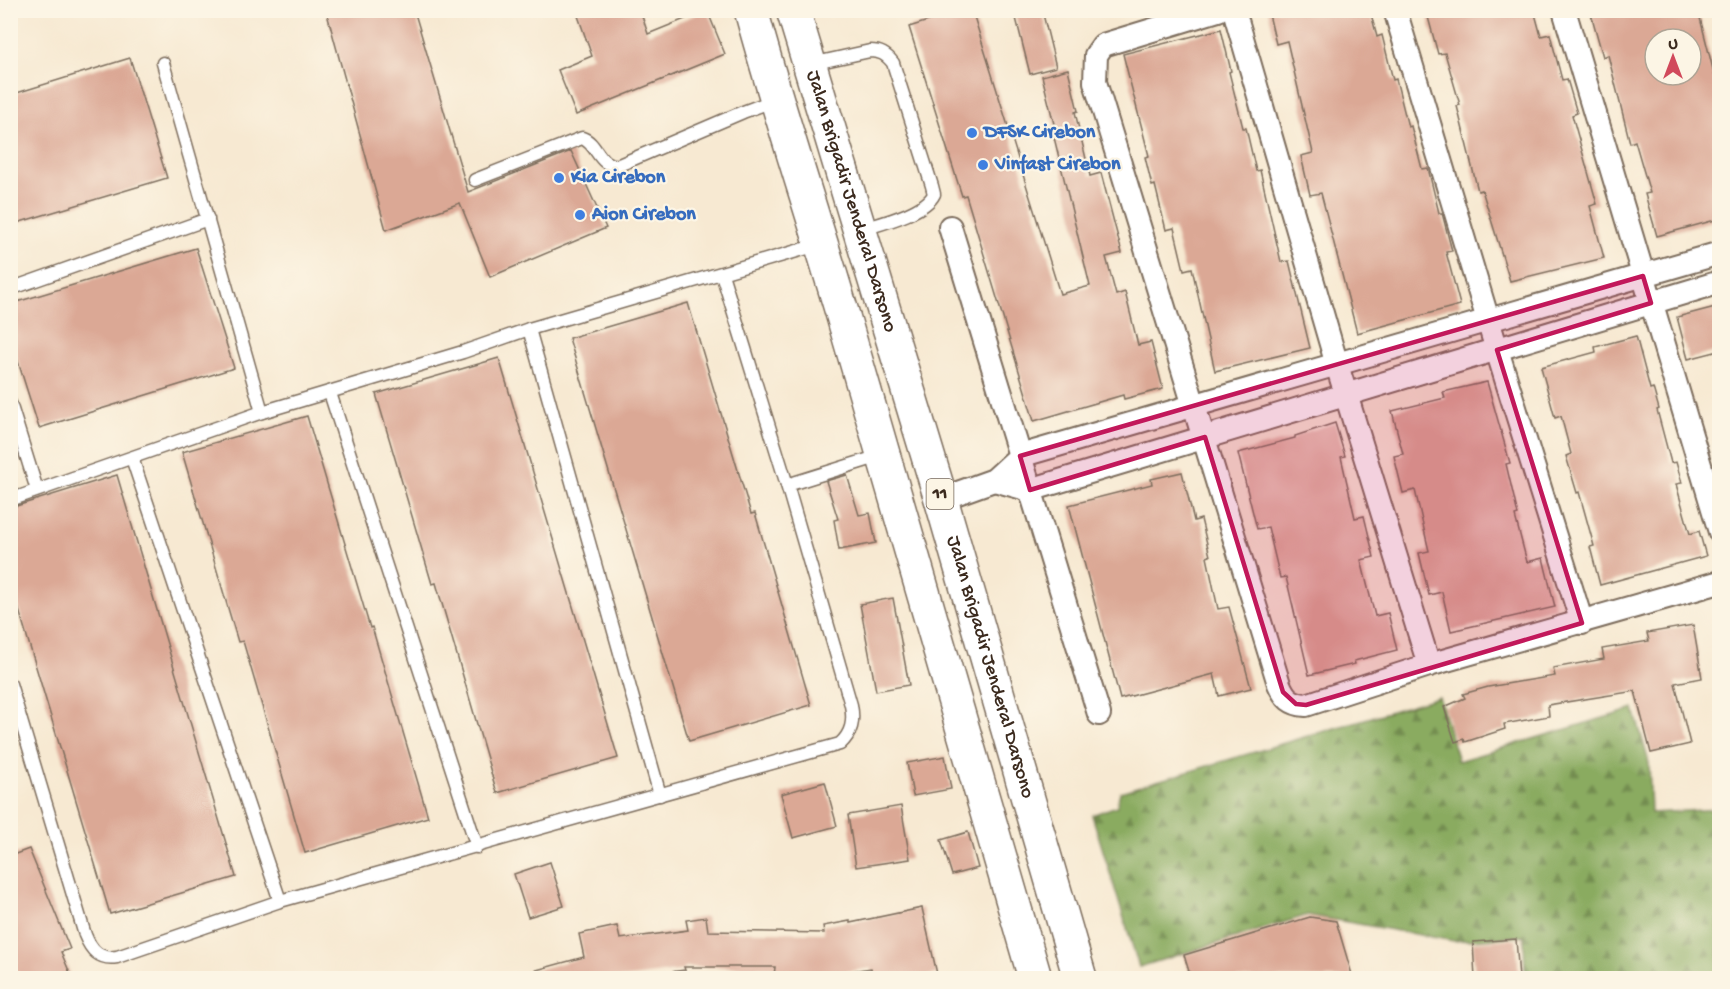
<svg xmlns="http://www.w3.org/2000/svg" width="1730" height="989" viewBox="0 0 1730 989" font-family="'Gochi Hand',sans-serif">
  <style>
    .forest { fill: url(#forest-firs); stroke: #626a3f; stroke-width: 1.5 }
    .building { fill: #dba895; fill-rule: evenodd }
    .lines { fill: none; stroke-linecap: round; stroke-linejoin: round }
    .lane-casing { stroke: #7d6d5d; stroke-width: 15 }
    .street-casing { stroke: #7d6d5d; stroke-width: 26 }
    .highway-casing { stroke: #7d6d5d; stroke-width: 36 }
    .lane { stroke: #fff; stroke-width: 12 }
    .street { stroke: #fff; stroke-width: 22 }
    .highway { stroke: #fff; stroke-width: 33 }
    .marked { fill: #c2185b; fill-opacity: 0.2; stroke: #c2185b; stroke-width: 4.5; stroke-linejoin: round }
    .shop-dot { fill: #3f7fe0; stroke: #fcf5e5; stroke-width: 2 }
    .labels { text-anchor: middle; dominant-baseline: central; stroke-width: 4.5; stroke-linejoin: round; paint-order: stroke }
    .shield { fill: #fcf5e5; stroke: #75675a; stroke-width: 1.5 }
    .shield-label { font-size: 18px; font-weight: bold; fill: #3b2a1e }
    .shop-label { font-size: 20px; font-weight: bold; fill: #366cbe; stroke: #fcf5e5; text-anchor: start }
    .street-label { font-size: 20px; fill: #3b2a1e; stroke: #fcf5e5 }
  </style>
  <defs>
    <pattern id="forest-firs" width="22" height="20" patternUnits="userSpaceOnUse" patternTransform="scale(1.5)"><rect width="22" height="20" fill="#8aab60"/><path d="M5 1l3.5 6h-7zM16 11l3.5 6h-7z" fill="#728b4f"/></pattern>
  </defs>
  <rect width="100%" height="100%" fill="#fcf5e5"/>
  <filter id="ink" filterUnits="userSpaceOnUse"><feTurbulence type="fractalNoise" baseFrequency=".0167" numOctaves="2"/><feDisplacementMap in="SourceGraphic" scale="12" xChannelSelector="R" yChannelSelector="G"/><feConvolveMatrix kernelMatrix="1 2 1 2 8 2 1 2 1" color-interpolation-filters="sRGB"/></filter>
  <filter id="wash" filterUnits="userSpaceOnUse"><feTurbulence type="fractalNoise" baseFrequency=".008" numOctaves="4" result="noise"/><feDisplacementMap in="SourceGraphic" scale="24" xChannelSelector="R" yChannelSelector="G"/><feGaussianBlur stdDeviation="1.35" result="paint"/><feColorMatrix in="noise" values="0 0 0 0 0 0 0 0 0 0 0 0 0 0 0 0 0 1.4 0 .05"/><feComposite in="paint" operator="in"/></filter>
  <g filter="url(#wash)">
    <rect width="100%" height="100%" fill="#f7e9d2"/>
    <polygon class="forest" points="1439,697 1458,761 1634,709 1649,763 1651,813 1719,809 1719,978 1525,978 1524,936 1454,941 1308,915 1139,967 1092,815 1117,806 1120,792"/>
    <g id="blocks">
      <g class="building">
        <polygon points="326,10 414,10 468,192 571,151 606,228 490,277 460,203 386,230"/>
        <polygon points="576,10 640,10 648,34 707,10 725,54 576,115 558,70 592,56"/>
        <polygon points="963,10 972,10 1060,294 1090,286 1052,129 1055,128 1042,76 1068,69 1078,111 1075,112 1090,176 1101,173 1122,253 1106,257 1116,295 1125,292 1138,345 1151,342 1163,389 1124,399 1123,395 1034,421 966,195 962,196 909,27"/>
        <polygon points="1014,10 1042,10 1056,67 1030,74"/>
        <polygon points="1268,10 1370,10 1377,37 1382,35 1393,80 1396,79 1408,127 1411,126 1422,169 1428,168 1439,213 1442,213 1452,251 1446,252 1460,305 1357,333 1321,193 1310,195 1301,156 1313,153 1287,41 1276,44"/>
        <polygon points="1450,10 1534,10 1541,36 1550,34 1562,80 1567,79 1577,113 1572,115 1597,204 1590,206 1604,258 1510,281 1482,190 1478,191 1457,106 1460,105 1445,53 1438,54 1428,17"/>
        <path d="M1590,10h108l18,71 3,-1v139l-62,17 -12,-42 5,-1 -15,-52 -5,2 -22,-88 -5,2zM1655,39h36v36h-36z"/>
        <polygon points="1221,29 1231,71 1229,72 1243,128 1246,128 1256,171 1260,170 1281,262 1289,261 1310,348 1215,371 1192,268 1184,270 1174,228 1166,230 1155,185 1152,186 1145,157 1149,156 1123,54"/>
        <polygon points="130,58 167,178 10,225 10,95"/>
        <polygon points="196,248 234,368 39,428 10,336 10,304"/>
        <polygon points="688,303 751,514 755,513 811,705 689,741 569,338"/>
        <polygon points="1719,306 1719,351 1688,359 1677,317"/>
        <polygon points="1636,336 1650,389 1653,388 1659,409 1657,410 1671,463 1676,462 1682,483 1676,484 1690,534 1699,531 1706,556 1600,585 1590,547 1594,546 1579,492 1577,493 1566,456 1571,454 1561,416 1555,418 1541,367 1596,352 1595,347"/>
        <polygon points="499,358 618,758 497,793 436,583 432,584 376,394"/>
        <polygon points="1487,382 1510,463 1506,464 1518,515 1515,516 1527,562 1543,558 1555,607 1451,631 1442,592 1429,595 1419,553 1429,551 1415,490 1403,493 1394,456 1403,454 1392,411 1445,398 1443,392"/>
        <polygon points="307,416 370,628 372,627 428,817 305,853 243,641 238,642 182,452"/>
        <polygon points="1335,423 1345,456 1341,457 1355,518 1364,516 1374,557 1361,560 1375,616 1388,613 1397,650 1354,661 1355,664 1309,675 1286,577 1280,578 1268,527 1257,529 1238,453 1295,438 1295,436"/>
        <polygon points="1182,472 1194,521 1201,519 1210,556 1207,557 1218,609 1229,607 1251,688 1219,696 1214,674 1120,699 1069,505 1152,484 1151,479"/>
        <polygon points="117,475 236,877 110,914 10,580 10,508"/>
        <polygon points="847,475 859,515 870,513 876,543 839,550 834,520 838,519 826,481"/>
        <polygon points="893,598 909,685 876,691 860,604"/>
        <polygon points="1693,625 1702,678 1675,683 1690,744 1651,753 1635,691 1548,705 1549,716 1504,724 1505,729 1465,742 1464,739 1455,742 1444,707 1465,698 1463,694 1488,687 1555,676 1553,668 1604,659 1602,649 1649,641 1647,633"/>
        <polygon points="945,756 951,789 913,796 907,763"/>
        <polygon points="825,782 837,826 793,838 781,794"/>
        <polygon points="901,806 910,859 856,867 848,815"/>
        <polygon points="968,832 978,868 952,875 941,840"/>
        <polygon points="29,849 70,949 61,952 72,978 20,978 10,957 10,856"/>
        <polygon points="550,862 564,906 528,917 514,874"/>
        <polygon points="922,908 937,974 917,978 873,978 871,968 810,977 774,976 775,967 684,967 685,970 624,978 530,978 529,972 584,957 579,934 617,926 620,939 688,930 686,920 706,917 708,931 824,933 823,926 850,921 850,923"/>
        <polygon points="1310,917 1336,921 1353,978 1191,978 1184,955"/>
        <polygon points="1516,939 1519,978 1475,978 1473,942"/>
      </g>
    </g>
  </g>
  <g filter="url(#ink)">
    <use href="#blocks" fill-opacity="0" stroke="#7d6d5d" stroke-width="1.5"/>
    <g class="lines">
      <g class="lane-casing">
        <g id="lane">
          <polyline points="163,63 262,412"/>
          <path d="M811,64l59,-13c10,0 16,3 23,12l39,123 2,8c-9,19 -55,30 -74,36"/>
          <path d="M475,180l107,-42c16,5 16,30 37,27l124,-53 32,-12"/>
          <polyline points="10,289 208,219"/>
          <polyline points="529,329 660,795"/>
          <polyline points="330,393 477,847"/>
          <polyline points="10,403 37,490"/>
          <polyline points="132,458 280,901"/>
          <polyline points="787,485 883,455"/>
          <polyline points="10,500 262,412 463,352 529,329 821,244"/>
          <path d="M10,684l75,251c6,15 14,25 32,22l163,-56 560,-157c12,-11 14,-23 11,-39l-64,-220 -65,-211"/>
        </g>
      </g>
      <g class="street-casing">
        <g id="street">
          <path d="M1218,10l-115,35 -7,10 -1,27 184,602c6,14 12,20 27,21l123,-40 291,-83"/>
          <polyline points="1234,10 1337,365 1429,665"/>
          <polyline points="1395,10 1497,350 1582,623"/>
          <polyline points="1564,10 1720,532"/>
          <polyline points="950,227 1099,714"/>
          <polyline points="994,480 1030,490 1720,282"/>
          <polyline points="941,499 994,480 1020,456 1720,253"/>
        </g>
      </g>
      <g class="highway-casing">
        <g id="highway">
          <path d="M751,10c28,103 62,204 92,306 65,221 128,442 192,662"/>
          <path id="s1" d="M793,10l148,489 139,479"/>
        </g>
      </g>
      <use href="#lane" class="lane"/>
      <use href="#street" class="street"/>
      <use href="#highway" class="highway"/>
    </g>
  </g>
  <path class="marked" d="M1643,276l8,27 -154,47 85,273 -276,82 -10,-1 -13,-12 -78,-255 -175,53 -10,-34z"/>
  <g class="shop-dot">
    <circle cx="972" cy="133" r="6"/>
    <circle cx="983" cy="165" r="6"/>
    <circle cx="559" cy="178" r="6"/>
    <circle cx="580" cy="215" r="6"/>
  </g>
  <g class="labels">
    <rect class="shield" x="926.5" y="479" width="27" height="30" rx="4.5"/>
    <g class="shield-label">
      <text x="940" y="494">11</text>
    </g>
    <g class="shop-label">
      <text x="984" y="133">DFSK Cirebon</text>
      <text x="995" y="165">Vinfast Cirebon</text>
      <text x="571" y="178">Kia Cirebon</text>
      <text x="592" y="215">Aion Cirebon</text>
    </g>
    <g class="street-label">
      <text stroke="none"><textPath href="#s1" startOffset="200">Jalan Brigadir Jenderal Darsono</textPath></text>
      <text stroke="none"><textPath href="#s1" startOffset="686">Jalan Brigadir Jenderal Darsono</textPath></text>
    </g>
  </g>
  <rect width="1730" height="989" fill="none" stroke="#fcf5e5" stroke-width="36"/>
  <g transform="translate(1673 57)"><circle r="28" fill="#fcf5e5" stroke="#afa495" stroke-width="1.5"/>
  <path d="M0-4.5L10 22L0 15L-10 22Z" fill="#d1495b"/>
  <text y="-9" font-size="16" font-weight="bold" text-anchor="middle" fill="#3b2a1e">U</text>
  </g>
</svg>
